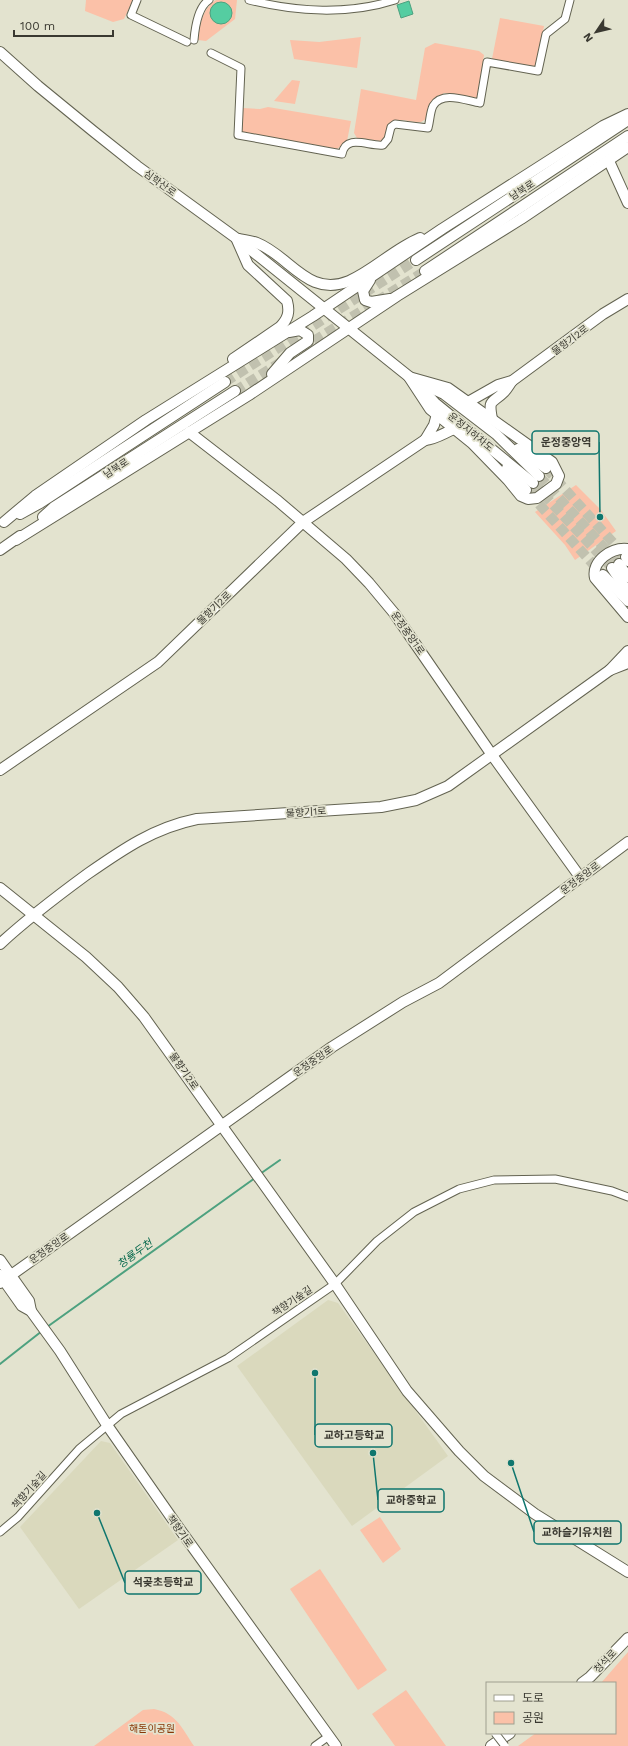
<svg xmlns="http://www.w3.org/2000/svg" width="628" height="1746" viewBox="0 0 628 1746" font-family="'Work Sans','Noto Sans KR',sans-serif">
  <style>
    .built { fill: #dad9bd }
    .green { fill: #fbc1a8 }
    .water { fill: #55cda1; stroke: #4da17f }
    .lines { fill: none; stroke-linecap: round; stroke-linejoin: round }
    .stream { stroke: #4da17f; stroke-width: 2 }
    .secondary-tunnel { stroke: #c1c1af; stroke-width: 10; stroke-dasharray: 10 5; stroke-linecap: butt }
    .street-casing { stroke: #636351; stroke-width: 9 }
    .secondary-casing { stroke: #636351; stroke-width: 12 }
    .street { stroke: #fff; stroke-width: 7 }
    .secondary { stroke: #fff; stroke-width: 10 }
    .street-bridge-casing { stroke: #636351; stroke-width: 9; stroke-linecap: butt }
    .street-bridge { stroke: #fff; stroke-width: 7 }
    .labels { text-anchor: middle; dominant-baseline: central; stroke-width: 3.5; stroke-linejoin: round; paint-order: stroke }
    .street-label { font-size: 10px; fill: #3a3931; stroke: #e3e3cf }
    .park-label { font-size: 10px; fill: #883605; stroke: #e3e3cf }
    .water-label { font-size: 11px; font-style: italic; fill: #04674b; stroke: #e3e3cf }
    .leader { fill: none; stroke: #0f766e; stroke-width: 1.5 }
    .callout-dot { fill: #0f766e; stroke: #e3e3cf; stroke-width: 1.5 }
    .callout { fill: #e3e3cf; stroke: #0f766e; stroke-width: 1.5 }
    .callout-label { font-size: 11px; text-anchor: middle; font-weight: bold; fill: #3a3931 }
  </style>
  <rect width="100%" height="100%" fill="#e3e3cf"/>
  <g class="built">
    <polygon points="328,1300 338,1303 448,1456 352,1526 237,1366"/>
    <polygon points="101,1441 110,1443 178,1540 79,1609 20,1527"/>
  </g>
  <g class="green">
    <polygon points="86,0 133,0 124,19 113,22 85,11"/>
    <path d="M216,0h21l-2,19 -29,22 -8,-1c1,-15 5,-32 18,-40z"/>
    <polygon points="500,18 544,26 536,68 492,59"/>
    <polygon points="361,37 357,68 294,59 290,40 319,42"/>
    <path d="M435,43l44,8 5,4 -7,43 -33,-5 -12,9 -6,17 -5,3c-13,1 -22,-7 -33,3l-4,13 -4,3 -23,-3 -3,-5 7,-44 55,11 9,-52z"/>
    <polygon points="292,80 300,81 295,104 274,101"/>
    <polygon points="268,107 351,121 347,141 337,149 242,132 243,108 260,109"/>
    <polygon points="576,485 601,510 616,531 575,560 565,545 535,512"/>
    <polygon points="380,1517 401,1549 383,1563 360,1530"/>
    <polygon points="320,1569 387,1670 358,1690 290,1589"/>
    <polygon points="628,1652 628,1746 518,1746 536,1733 615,1733 615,1683 601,1683"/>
    <polygon points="406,1690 446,1746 395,1746 372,1714"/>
    <path d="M154,1709c22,4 28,19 40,37h-100l49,-36z"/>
  </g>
  <g class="water">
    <polygon points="409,1 413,14 401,18 397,5"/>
    <circle cx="221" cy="13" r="11"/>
  </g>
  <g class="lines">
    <g class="stream">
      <polyline points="260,1174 280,1160"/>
      <polyline points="47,1327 255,1178"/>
      <polyline points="0,1364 42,1331"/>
    </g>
    <g class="secondary-tunnel">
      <polyline points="301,349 425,271"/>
      <polyline points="225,382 416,260"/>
      <polyline points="235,391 281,362"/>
      <polyline points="546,468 625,556"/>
      <polyline points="539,476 619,564"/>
      <polyline points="533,483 612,568"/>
      <polyline points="529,493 601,573"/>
    </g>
    <g class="street-casing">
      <g id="street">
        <polyline points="137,0 131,15 187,42"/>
        <path d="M249,0c47,12 100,15 146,0"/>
        <path d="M194,40c1,-12 4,-33 15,-40"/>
        <path d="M211,53l30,15 -3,67 104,19c4,-21 28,-7 41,-9l5,-6 3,-12 4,-3 33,4c2,-7 2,-16 5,-22 9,-16 34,-5 47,-3l7,-41 51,9 8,-37 19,-15 5,-19"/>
        <polyline points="0,1532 18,1517 79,1449 121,1414 228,1358 335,1284 377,1241 414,1212 459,1189 494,1180 555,1179 612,1191 628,1197"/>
        <polyline points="315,1746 329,1736"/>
      </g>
    </g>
    <g class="secondary-casing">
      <g id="secondary">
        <polyline points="0,52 38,86 93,131 137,166 236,238 412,379 444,394 496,434 539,476"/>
        <polyline points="609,161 628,203"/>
        <path d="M239,239c6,1 13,2 18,4 33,13 51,55 92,38 25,-11 45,-32 71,-43"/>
        <polyline points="416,260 628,120"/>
        <polyline points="425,271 628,136"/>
        <polyline points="370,280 363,291 365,300 371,302 390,299"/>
        <path d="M233,359l47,-32c8,-8 10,-15 7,-26l-39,-36 -11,-25"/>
        <polyline points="272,374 290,353 308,341 308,335 300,330 289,332"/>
        <polygon points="409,377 448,388 552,462 559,476 556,484 537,498 528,499 521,496 508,480 472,443 430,409"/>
        <polyline points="512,381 603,314 628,299"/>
        <polyline points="426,393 435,403 533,483"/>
        <path d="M468,402l30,-17 14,-4c-3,4 -5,8 -8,11 -12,12 -16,6 -12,27"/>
        <path d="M437,414l-3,11 -9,15c11,-1 19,-7 29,-11"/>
        <polyline points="189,432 278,501 346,559 369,583 394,613 492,755 580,877"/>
        <polyline points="518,449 546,468"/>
        <polyline points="507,468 526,490"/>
        <polyline points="20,514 40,503 225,382"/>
        <polyline points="43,517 54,507 235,391"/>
        <polyline points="4,522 35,496 146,420 313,316 442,229 603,126 628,114"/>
        <polyline points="16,540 249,395 397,296 521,219 628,147"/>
        <path d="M628,549c-16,-2 -37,12 -33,29l33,39"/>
        <polyline points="0,550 20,536"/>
        <polyline points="626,557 628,561"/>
        <polyline points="619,564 628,577"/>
        <polyline points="612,568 628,592"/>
        <polyline points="603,575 628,601"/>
        <polyline points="628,651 610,670 628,663"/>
        <polyline points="0,770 158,662 303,522 425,440"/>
        <polyline points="0,888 86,957 118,987 144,1017 335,1284 407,1391 459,1451 484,1476 535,1514 628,1572"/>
        <path d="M0,944c27,-25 56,-47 86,-69 36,-25 67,-47 111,-56l184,-12 35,-7 32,-14 162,-116"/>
        <polyline points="0,1260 29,1301 31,1311"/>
        <polyline points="0,1275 22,1306 31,1311 60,1351 107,1425 176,1524 336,1746"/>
        <polyline points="0,1283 332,1047 403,1002 439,983 628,842"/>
        <polyline points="582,1683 590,1677 628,1638"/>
        <polyline points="491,1746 510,1733"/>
      </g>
    </g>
    <use href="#street" class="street"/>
    <use href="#secondary" class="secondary"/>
    <g class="street-bridge-casing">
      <polyline id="street-bridge" points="495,1733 505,1746"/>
    </g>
    <use href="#street-bridge" class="street-bridge"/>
  </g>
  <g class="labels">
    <g class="street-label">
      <text transform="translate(160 183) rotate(36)">심학산로</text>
      <text transform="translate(522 190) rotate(-33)">남북로</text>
      <text transform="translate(570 340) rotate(-37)">물향기2로</text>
      <text transform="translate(471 432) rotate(39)">운정지하차도</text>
      <text transform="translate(116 468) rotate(-33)">남북로</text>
      <text transform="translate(214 608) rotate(-44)">물향기2로</text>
      <text transform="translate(408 633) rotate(55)">운정중앙1로</text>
      <text transform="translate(306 812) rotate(-4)">물향기1로</text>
      <text transform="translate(580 878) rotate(-37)">운정중앙로</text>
      <text transform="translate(313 1061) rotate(-35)">운정중앙로</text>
      <text transform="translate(184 1071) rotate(55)">물향기2로</text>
      <text transform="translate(49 1248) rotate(-35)">운정중앙로</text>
      <text transform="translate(292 1301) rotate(-34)">책향기숲길</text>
      <text transform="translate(29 1490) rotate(-48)">책향기숲길</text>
      <text transform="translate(180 1531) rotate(55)">책향기로</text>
      <text transform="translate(605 1661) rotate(-47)">청석로</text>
    </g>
    <g class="park-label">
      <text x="152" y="1728">해돋이공원</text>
    </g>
    <g class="water-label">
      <text transform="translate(135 1254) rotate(-36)">청룡두천</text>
    </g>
  </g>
  <path class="leader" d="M600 517L599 442M315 1373L315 1435M373 1453L378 1500M511 1463L534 1532M97 1513L125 1583"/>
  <g class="callout-dot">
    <circle cx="600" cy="517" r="4"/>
    <circle cx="315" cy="1373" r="4"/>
    <circle cx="373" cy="1453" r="4"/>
    <circle cx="511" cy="1463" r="4"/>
    <circle cx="97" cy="1513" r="4"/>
  </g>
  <g class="callout">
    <rect x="532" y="431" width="67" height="23" rx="4"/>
    <rect x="315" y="1424" width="77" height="23" rx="4"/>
    <rect x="378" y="1489" width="66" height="23" rx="4"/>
    <rect x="534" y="1521" width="87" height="23" rx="4"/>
    <rect x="125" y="1571" width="76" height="23" rx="4"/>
  </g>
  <g class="callout-label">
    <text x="566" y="446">운정중앙역</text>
    <text x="354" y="1439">교하고등학교</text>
    <text x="411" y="1504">교하중학교</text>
    <text x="577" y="1536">교하슬기유치원</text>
    <text x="163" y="1586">석곶초등학교</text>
  </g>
  <rect x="486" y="1682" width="130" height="52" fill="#e3e3cf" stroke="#9f9f90"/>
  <rect x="494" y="1695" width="20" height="6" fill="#ffffff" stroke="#9f9f90"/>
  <text x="522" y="1702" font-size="12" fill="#3a3931">도로</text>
  <rect x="494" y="1712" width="20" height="12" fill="#fbc1a8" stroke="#9f9f90"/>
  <text x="522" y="1722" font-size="12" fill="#3a3931">공원</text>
  <g transform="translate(596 32) rotate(235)" stroke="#e3e3cf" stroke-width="3" paint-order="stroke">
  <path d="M0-3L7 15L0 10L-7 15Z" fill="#3a3931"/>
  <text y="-6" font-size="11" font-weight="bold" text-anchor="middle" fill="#3a3931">N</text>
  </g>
  <path d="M14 30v6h99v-6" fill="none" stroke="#3a3931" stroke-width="2"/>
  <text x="20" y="30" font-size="12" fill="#3a3931" stroke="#e3e3cf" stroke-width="3" paint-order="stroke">100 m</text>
</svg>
